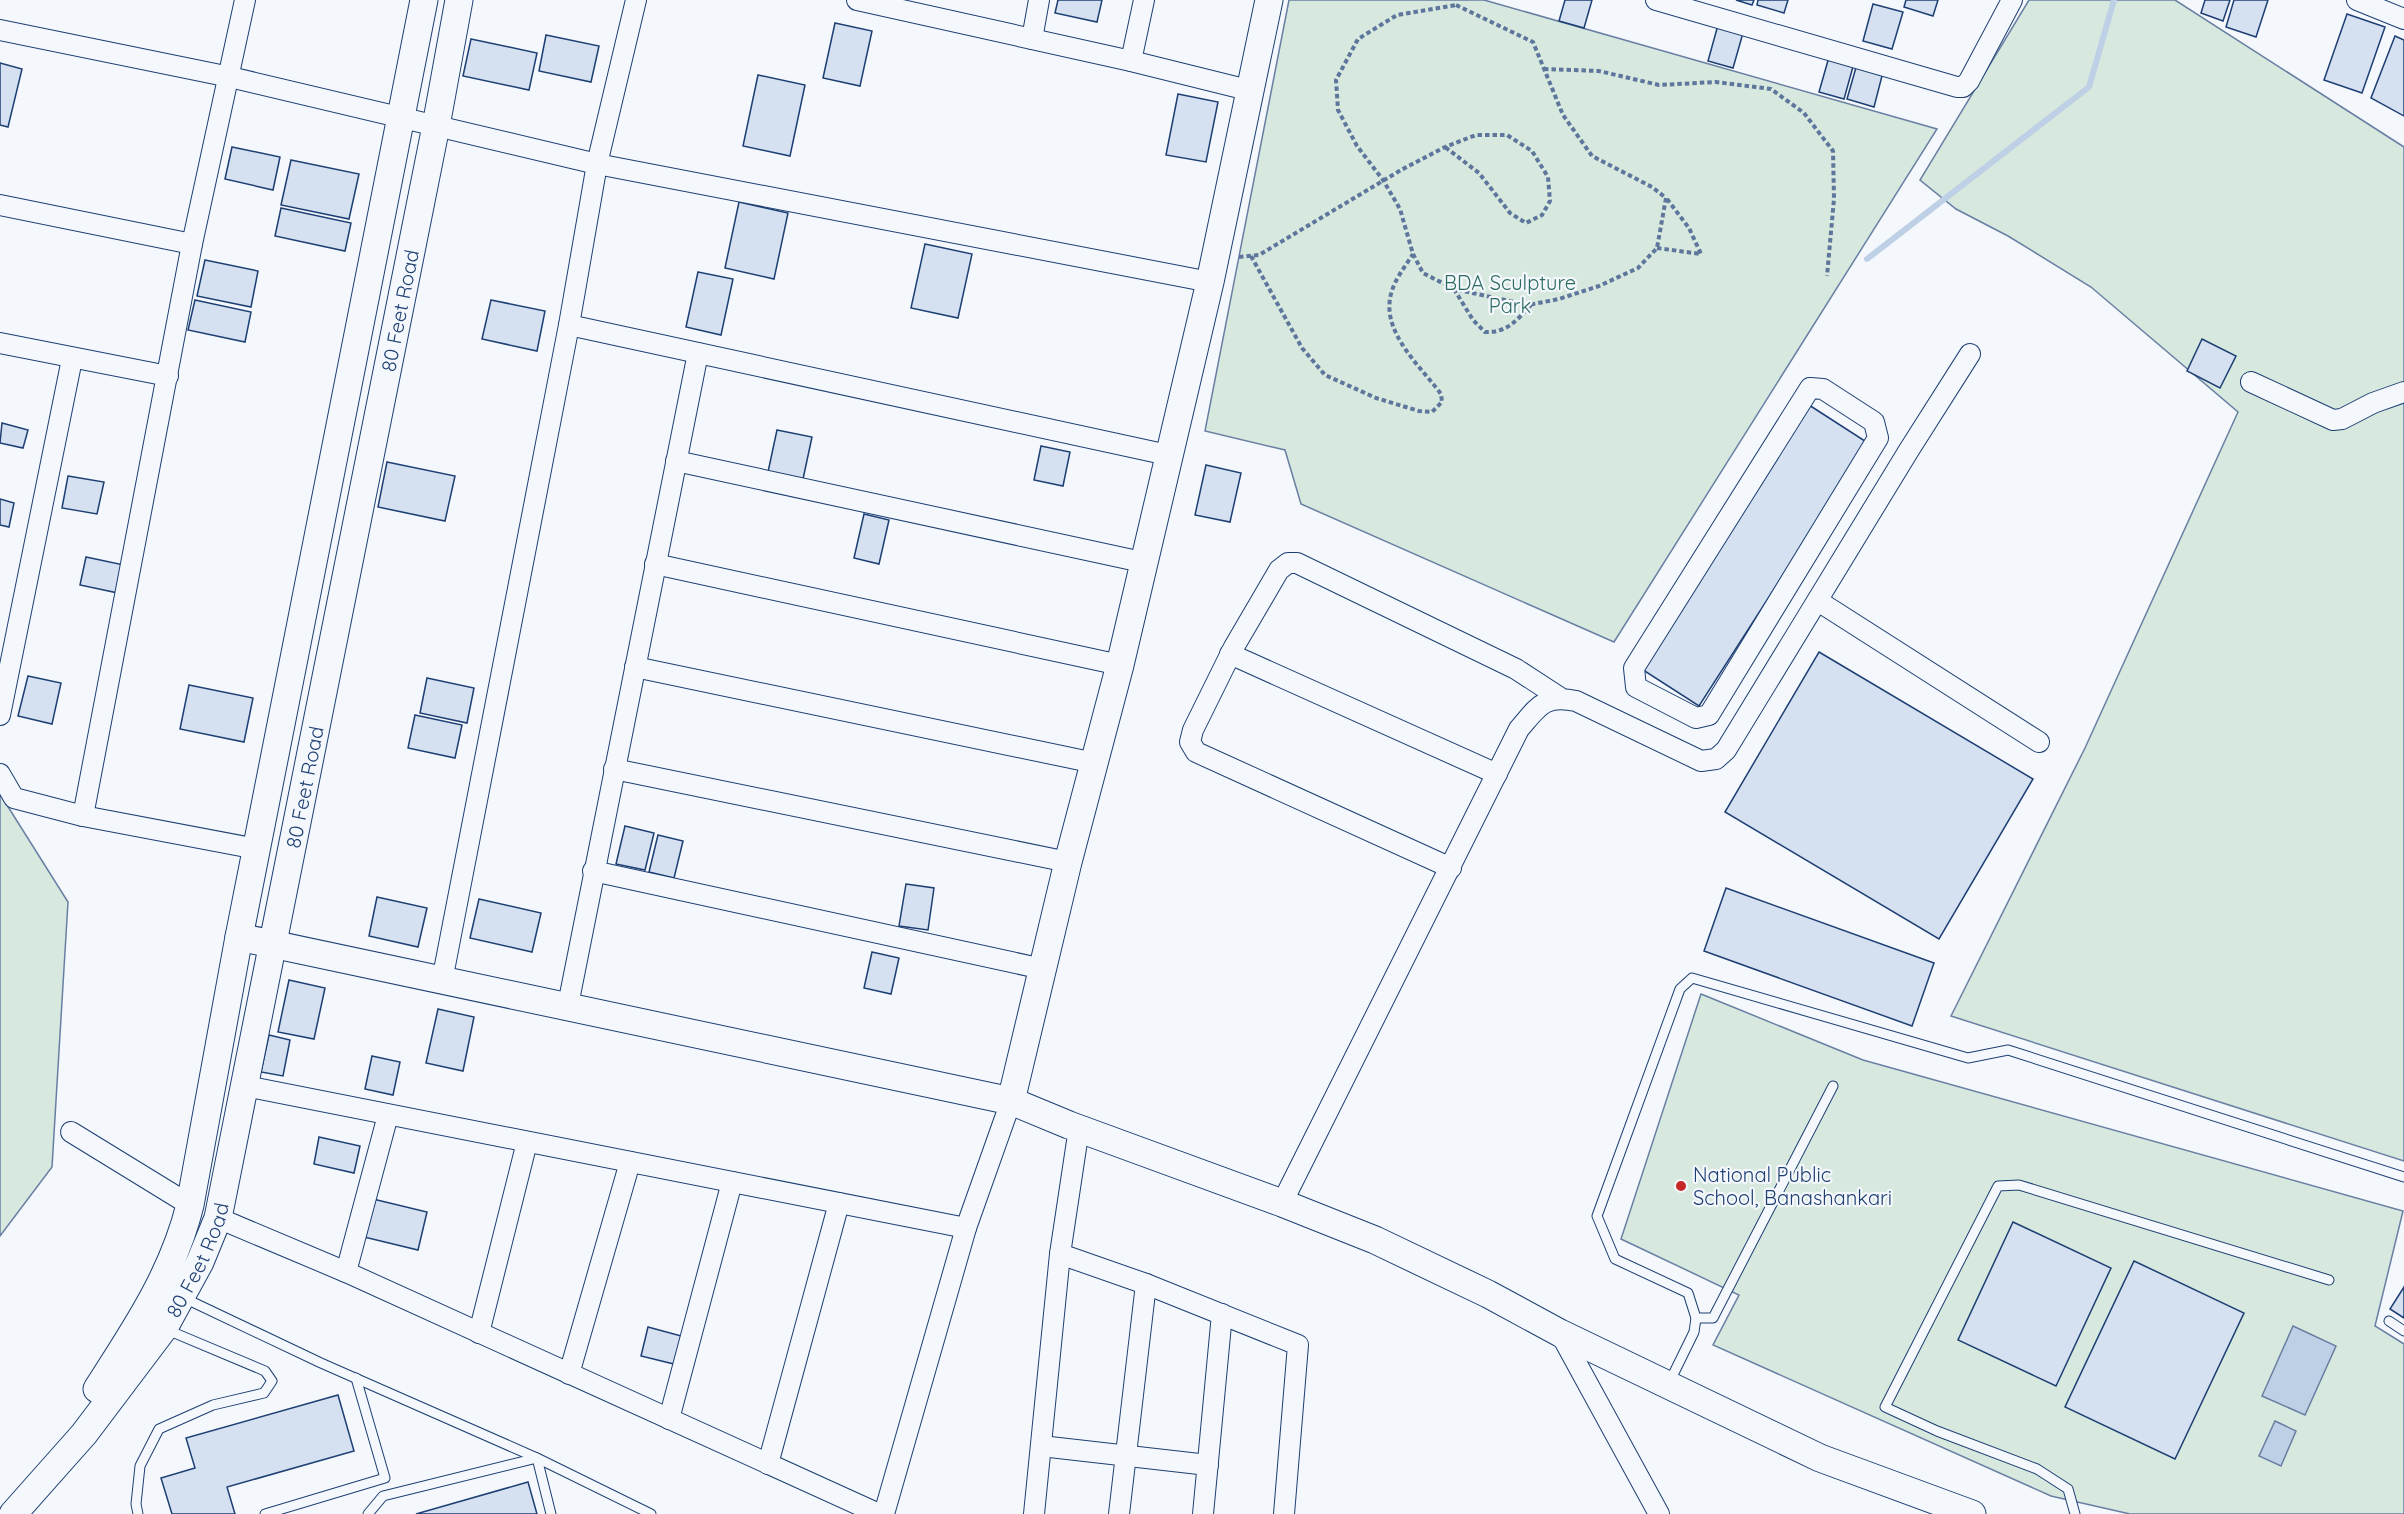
<svg xmlns="http://www.w3.org/2000/svg" width="2404" height="1514" viewBox="0 0 2404 1514" font-family="Quicksand,sans-serif">
  <style>
    .green { fill: #d7e8df; stroke: #687fa3; stroke-width: 1.5 }
    .water { fill: #bed0e5; stroke: #687fa3; stroke-width: 1.5 }
    .lines { fill: none; stroke-linecap: round; stroke-linejoin: round }
    .stream { stroke: #bed0e5; stroke-width: 6 }
    .building { fill: #d5e0f0; stroke: #1d3f73; stroke-width: 1.5 }
    .lane-casing { stroke: #1d3f73; stroke-width: 11 }
    .street-casing { stroke: #1d3f73; stroke-width: 22 }
    .secondary-casing { stroke: #1d3f73; stroke-width: 29 }
    .path { stroke: #5e769c; stroke-width: 4; stroke-dasharray: 4.5 3; stroke-linecap: butt }
    .lane { stroke: #f4f7fb; stroke-width: 9 }
    .street { stroke: #f4f7fb; stroke-width: 20 }
    .secondary { stroke: #f4f7fb; stroke-width: 27 }
    .poi-dot { fill: #c62828; stroke: #f4f7fb; stroke-width: 2 }
    .labels { text-anchor: middle; dominant-baseline: central; stroke-width: 4.5; stroke-linejoin: round; paint-order: stroke }
    .park-label { font-size: 20px; fill: #2c6c60; stroke: #f4f7fb }
    .street-label { font-size: 20px; fill: #1d3f73; stroke: #f4f7fb }
    .poi-label { font-size: 20px; fill: #1d3f73; stroke: #f4f7fb; text-anchor: start }
  </style>
  <rect width="100%" height="100%" fill="#f4f7fb"/>
  <g class="green">
    <polygon points="1289,0 1484,0 1937,129 1614,642 1301,504 1285,450 1205,431"/>
    <polygon points="2029,0 2175,0 2404,147 2404,1161 1951,1016 2085,748 2238,412 2091,287 2008,236 1956,209 1920,180"/>
    <polygon points="0,794 68,902 52,1167 0,1236"/>
    <polygon points="1701,994 1863,1060 2403,1211 2375,1326 2404,1344 2404,1514 2130,1514 2051,1496 1713,1345 1739,1295 1621,1239"/>
  </g>
  <g class="water">
    <polygon points="2293,1326 2336,1346 2305,1415 2262,1396"/>
    <polygon points="2275,1421 2296,1431 2281,1466 2259,1456"/>
  </g>
  <g class="lines">
    <polyline class="stream" points="1867,259 2089,87 2114,0"/>
  </g>
  <g class="building">
    <polygon points="1058,0 1102,0 1097,22 1055,13"/>
    <polygon points="1565,0 1592,0 1584,28 1559,21"/>
    <polygon points="1736,0 1754,0 1752,5"/>
    <polygon points="1758,0 1788,0 1784,13 1757,5"/>
    <polygon points="1906,0 1938,0 1933,16 1904,7"/>
    <polygon points="2205,0 2230,0 2223,21 2201,13"/>
    <polygon points="2234,0 2268,0 2256,37 2226,27"/>
    <polygon points="1873,4 1903,12 1892,49 1863,41"/>
    <polygon points="2347,14 2385,27 2362,93 2324,80"/>
    <polygon points="835,23 872,31 860,86 823,78"/>
    <polygon points="1718,25 1743,33 1733,68 1708,61"/>
    <polygon points="546,35 599,46 591,82 539,71"/>
    <polygon points="2395,36 2404,40 2404,116 2371,98"/>
    <polygon points="471,39 537,53 529,90 463,76"/>
    <polygon points="1829,57 1854,63 1844,99 1819,92"/>
    <polygon points="0,63 22,69 8,127 0,125"/>
    <polygon points="1857,64 1883,72 1874,107 1847,99"/>
    <polygon points="758,75 805,85 790,156 743,146"/>
    <polygon points="1178,94 1218,102 1206,162 1166,155"/>
    <polygon points="232,147 280,157 273,190 225,179"/>
    <polygon points="291,160 359,174 349,219 281,205"/>
    <polygon points="739,202 788,213 774,279 725,268"/>
    <polygon points="281,208 351,223 345,251 275,236"/>
    <polygon points="925,244 972,254 958,318 911,308"/>
    <polygon points="205,260 258,271 251,307 197,296"/>
    <polygon points="698,272 733,279 721,335 686,327"/>
    <polygon points="195,300 251,312 245,342 188,330"/>
    <polygon points="491,300 545,311 537,351 482,339"/>
    <polygon points="2202,339 2236,356 2220,388 2187,371"/>
    <polygon points="1809,405 1868,443 1699,706 1640,668"/>
    <polygon points="2,423 28,430 23,448 0,443"/>
    <polygon points="777,430 812,437 803,479 768,472"/>
    <polygon points="1041,446 1070,452 1063,486 1034,480"/>
    <polygon points="387,462 455,476 445,521 378,507"/>
    <polygon points="1206,465 1241,473 1230,522 1195,515"/>
    <polygon points="68,476 104,482 97,514 62,508"/>
    <polygon points="0,499 14,503 9,527 0,525"/>
    <polygon points="864,514 889,520 879,564 854,558"/>
    <polygon points="86,557 124,565 118,593 80,585"/>
    <polygon points="1819,652 2033,779 1939,939 1725,812"/>
    <polygon points="28,676 61,683 52,724 18,716"/>
    <polygon points="427,678 474,688 467,723 420,713"/>
    <polygon points="189,685 253,698 244,742 180,729"/>
    <polygon points="415,715 462,725 455,758 408,748"/>
    <polygon points="625,826 654,833 645,870 616,864"/>
    <polygon points="658,835 683,841 674,878 649,872"/>
    <polygon points="906,884 934,888 928,930 899,926"/>
    <polygon points="1726,888 1934,963 1912,1026 1704,951"/>
    <polygon points="377,897 427,908 418,947 369,936"/>
    <polygon points="479,899 541,913 532,952 470,938"/>
    <polygon points="872,952 899,958 891,994 864,988"/>
    <polygon points="289,980 325,988 314,1039 278,1032"/>
    <polygon points="438,1009 474,1017 463,1071 426,1063"/>
    <polygon points="269,1035 290,1040 283,1076 261,1072"/>
    <polygon points="372,1056 400,1062 393,1095 365,1089"/>
    <polygon points="319,1137 360,1146 354,1173 314,1164"/>
    <polygon points="373,1199 427,1212 418,1250 364,1237"/>
    <polygon points="2013,1222 2111,1268 2056,1386 1958,1340"/>
    <polygon points="2134,1261 2244,1313 2175,1459 2065,1407"/>
    <polygon points="2404,1287 2404,1318 2390,1309"/>
    <polygon points="648,1327 685,1337 678,1365 641,1356"/>
    <polygon points="338,1395 354,1451 227,1487 235,1514 172,1514 161,1478 195,1468 186,1438"/>
    <polygon points="528,1482 537,1514 416,1514"/>
  </g>
  <g class="lines">
    <g class="lane-casing">
      <g id="lane">
        <polyline points="184,1298 321,1363 537,1458 651,1514"/>
        <polyline points="1696,1318 1713,1318 1833,1086"/>
        <polyline points="2389,1321 2404,1331"/>
        <polyline points="1669,1383 1694,1332 1696,1318 1688,1293 1615,1259 1597,1216 1680,989 1692,978 1968,1058 2008,1050 2404,1177"/>
        <polyline points="138,1514 136,1504 140,1466 159,1429 213,1405 264,1393 272,1381 265,1371 165,1329"/>
        <polyline points="265,1514 385,1478 356,1378"/>
        <polyline points="368,1514 383,1496 537,1458 551,1514"/>
        <polyline points="2075,1514 2068,1489 2037,1469 1937,1431 1885,1407 1998,1186 2019,1185 2329,1280"/>
      </g>
    </g>
    <g class="street-casing">
      <g id="street">
        <polyline points="857,0 1131,61 1252,91"/>
        <polyline points="1656,0 1957,87 1963,87 1969,81 2012,0"/>
        <polyline points="2357,0 2404,19"/>
        <polyline points="0,30 230,77 597,164 1210,282"/>
        <polyline points="1032,39 1039,0"/>
        <polyline points="1131,61 1144,0"/>
        <polyline points="0,205 192,244"/>
        <polyline points="569,325 1168,455"/>
        <polyline points="0,343 168,376"/>
        <polyline points="2251,382 2333,420 2342,419 2373,403 2404,392"/>
        <polygon points="1810,388 1823,389 1874,422 1878,438 1709,715 1696,718 1636,687 1634,668"/>
        <polyline points="676,461 1142,562"/>
        <polyline points="655,564 1120,665"/>
        <polyline points="1818,601 2039,742"/>
        <polyline points="1230,654 1497,774"/>
        <polyline points="635,667 1095,763"/>
        <polyline points="0,715 72,359"/>
        <polyline points="614,769 1068,862"/>
        <polyline points="0,774 14,798 83,816 257,849"/>
        <polyline points="83,816 192,244 245,0"/>
        <polyline points="1451,868 1196,752 1190,742 1193,730 1234,647 1279,570 1288,563 1297,563 1516,669 1559,697"/>
        <polyline points="593,871 1043,969"/>
        <polyline points="442,981 569,325 597,164 636,0"/>
        <polyline points="568,1005 698,353"/>
        <polyline points="245,1086 966,1228"/>
        <polyline points="71,1132 190,1205"/>
        <path d="M1282,1203l237,-474c19,-22 25,-35 57,-28l125,60 15,-2 10,-9 183,-300 61,-96"/>
        <polyline points="218,1218 346,1272 879,1514"/>
        <polyline points="1060,1254 1146,1284 1298,1345 1284,1514"/>
        <polyline points="346,1272 388,1115"/>
        <polyline points="479,1333 527,1142"/>
        <polyline points="1560,1333 1659,1514"/>
        <polyline points="569,1374 630,1162"/>
        <polyline points="669,1419 732,1182"/>
        <polyline points="1041,1446 1208,1465"/>
        <polyline points="768,1464 839,1203"/>
        <polyline points="884,1514 966,1228 1011,1101"/>
        <polyline points="1034,1514 1060,1254 1079,1128"/>
        <polyline points="1119,1514 1146,1284"/>
        <polyline points="1203,1514 1222,1314"/>
      </g>
    </g>
    <g class="secondary-casing">
      <g id="secondary">
        <polyline points="239,937 1011,1101 1069,1125 1282,1203 1375,1240 1488,1294 1560,1333 1820,1458 1972,1514"/>
        <polyline points="1011,1101 1068,862 1120,665 1210,282 1269,0"/>
        <path d="M97,1389c38,-59 76,-115 93,-184l49,-268 185,-937"/>
        <path id="s1" d="M13,1514l71,-80 80,-106 36,-66 18,-44 218,-1092 23,-126"/>
      </g>
    </g>
    <g class="path">
      <polygon points="1456,5 1533,42 1563,115 1592,156 1652,187 1666,198 1657,248 1638,268 1599,286 1559,299 1528,305 1454,289 1423,273 1413,254 1400,209 1383,180 1357,146 1338,110 1336,80 1358,39 1397,15"/>
      <polyline points="1544,69 1599,71 1659,85 1716,82 1771,89 1804,113 1833,151 1834,199 1827,276"/>
      <polyline points="1657,248 1701,254 1689,228 1667,199"/>
      <path d="M1251,256l51,92 23,27 51,23 43,13 13,1 10,-10 -1,-8c-19,-26 -57,-59 -51,-95 2,-16 14,-31 23,-45"/>
      <polyline points="1239,257 1259,255 1401,170 1445,147 1476,135 1507,135 1532,151 1548,177 1550,201 1542,215 1526,223 1510,213 1479,173 1445,147"/>
      <path d="M1454,289l19,31 12,12c22,1 32,-12 46,-27"/>
    </g>
    <use href="#lane" class="lane"/>
    <use href="#street" class="street"/>
    <use href="#secondary" class="secondary"/>
  </g>
  <circle class="poi-dot" cx="1681" cy="1186" r="6"/>
  <g class="labels">
    <g class="park-label">
      <text x="1510" y="282">BDA Sculpture<tspan x="1510" dy="23">Park</tspan></text>
    </g>
    <g class="street-label">
      <text stroke="none"><textPath href="#s1" startOffset="1288">80 Feet Road</textPath></text>
      <text stroke="none"><textPath href="#s1" startOffset="802">80 Feet Road</textPath></text>
      <text stroke="none"><textPath href="#s1" startOffset="316">80 Feet Road</textPath></text>
    </g>
    <g class="poi-label">
      <text x="1693" y="1174">National Public<tspan x="1693" dy="23">School, Banashankari</tspan></text>
    </g>
  </g>
</svg>
